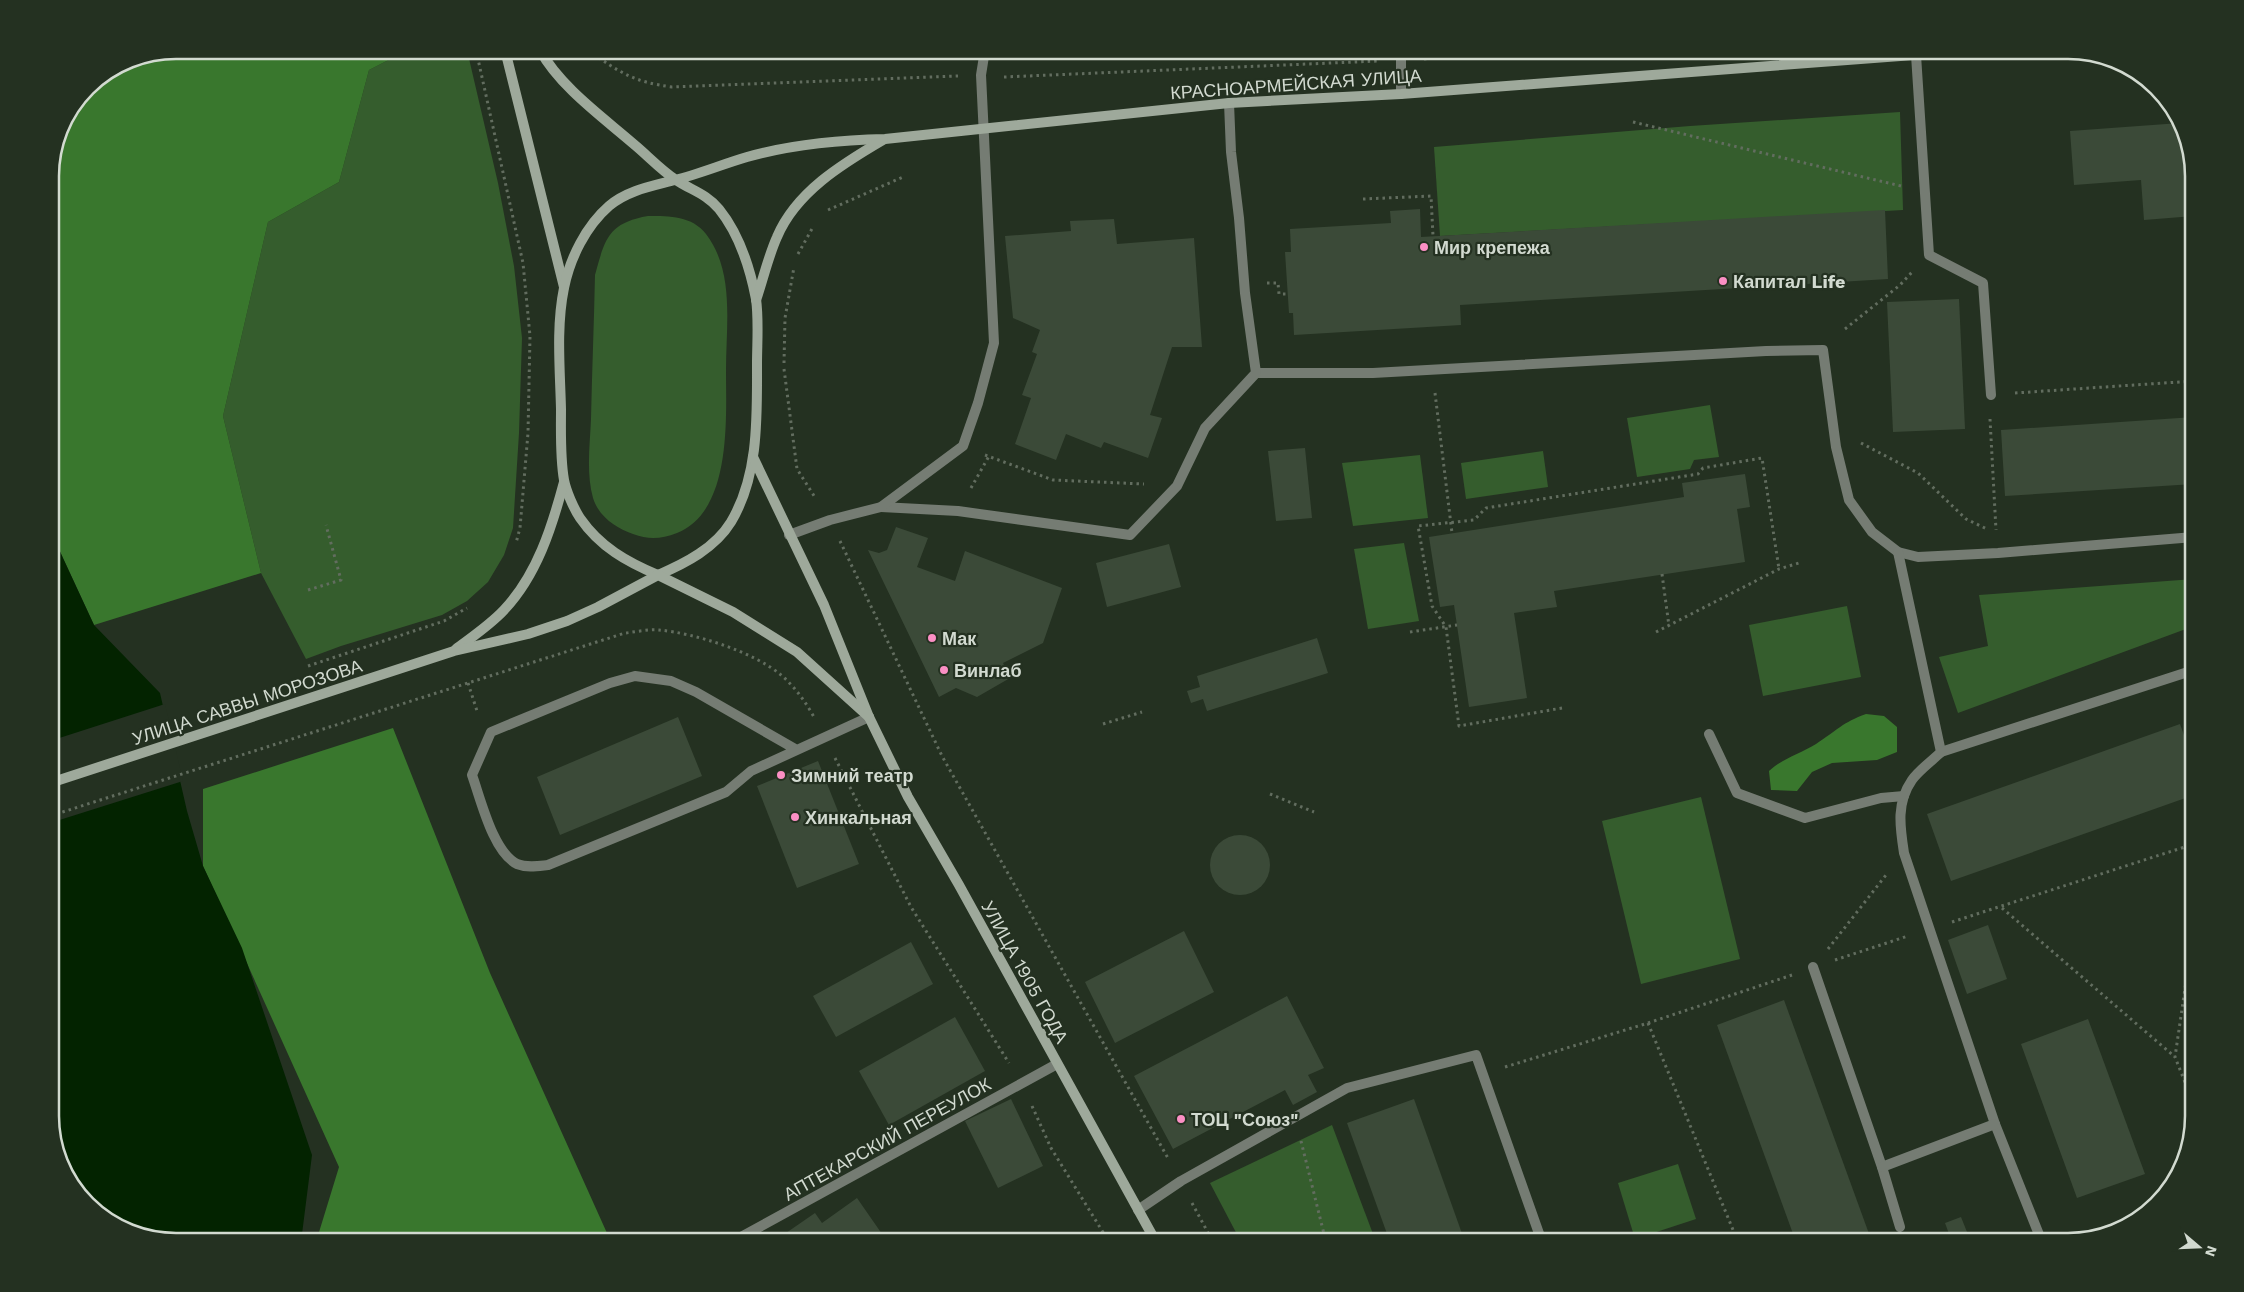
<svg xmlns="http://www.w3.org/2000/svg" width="2244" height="1292" viewBox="0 0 2244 1292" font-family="'Work Sans',sans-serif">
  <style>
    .green { fill: #355d2d }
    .forest { fill: #39772d }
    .water { fill: #032300 }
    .pier { fill: #243121 }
    .building { fill: #3b4a38 }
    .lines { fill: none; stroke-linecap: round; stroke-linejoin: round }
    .path { stroke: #626d5f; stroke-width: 3; stroke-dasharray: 2.5 4; stroke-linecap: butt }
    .lane { stroke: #757c73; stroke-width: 10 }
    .secondary { stroke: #9ea99b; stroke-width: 10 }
    .poi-dot { fill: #fb8fc4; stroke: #243121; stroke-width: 2 }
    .labels { text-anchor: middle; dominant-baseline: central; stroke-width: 4.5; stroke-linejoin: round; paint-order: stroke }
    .street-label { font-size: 18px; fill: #d2dad0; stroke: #243121 }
    .poi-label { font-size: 18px; font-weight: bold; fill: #d2dad0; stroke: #243121; text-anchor: start }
    .rim { fill: none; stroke: #d2dad0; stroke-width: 2.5 }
  </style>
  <rect width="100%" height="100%" fill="#243121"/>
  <g class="green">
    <polygon points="408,50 467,50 498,183 514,266 522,338 519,433 513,528 504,555 488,582 467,601 442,615 341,646 306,659 261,573 223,416 268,222 339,182 369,70"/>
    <polygon points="1900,112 1903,210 1440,236 1434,147 1690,126"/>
    <path d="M648,216c22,0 44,0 58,18 29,38 20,91 20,136 0,49 6,141 -49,163 -16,6 -28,7 -44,1 -17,-6 -34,-17 -40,-36 -7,-25 -3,-54 -2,-79 1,-48 3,-96 4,-144 10,-36 13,-52 53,-59z"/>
    <polygon points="1710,405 1719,457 1694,460 1690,469 1637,477 1627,418"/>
    <polygon points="1543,451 1548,487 1466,499 1461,463"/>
    <polygon points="1420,455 1428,518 1353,526 1342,463"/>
    <polygon points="1404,543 1419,621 1368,629 1354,549"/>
    <polygon points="2194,579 2194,626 1958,713 1939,657 1988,646 1979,595"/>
    <polygon points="1847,606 1861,677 1763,696 1749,625"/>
    <polygon points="1701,797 1740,959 1641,984 1602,821"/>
    <polygon points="1332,1125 1376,1242 1241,1242 1210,1183"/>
    <polygon points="1678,1164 1696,1219 1635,1239 1618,1183"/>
  </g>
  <g class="forest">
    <polygon points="176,50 408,50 369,70 339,182 268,222 223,416 261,573 94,625 50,530 50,168 60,128 87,87 128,60"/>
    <path d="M1866,714l18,2 13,11v25l-20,8 -45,3 -20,9 -15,19 -26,-1 -2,-19c14,-13 31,-17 47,-27 20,-13 27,-22 50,-30z"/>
    <polygon points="393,728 490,973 611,1242 316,1242 339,1167 203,866 203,789"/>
  </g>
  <polygon class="water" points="50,530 94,625 160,693 187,811 203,866 242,948 312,1155 301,1242 176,1242 113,1225 67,1179 50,1124"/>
  <polygon class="pier" points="165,704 183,781 50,823 50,741"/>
  <g class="building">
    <polygon points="2180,123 2194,168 2194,216 2144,220 2141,180 2074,185 2070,131"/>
    <polygon points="1420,209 1421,237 1885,210 1888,279 1460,305 1461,325 1294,335 1293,313 1289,313 1285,252 1291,252 1290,229 1391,223 1390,211"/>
    <polygon points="1114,219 1117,244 1194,238 1202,347 1172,347 1150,415 1162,418 1148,458 1104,442 1101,448 1066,434 1056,460 1015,444 1031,398 1022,395 1037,354 1032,352 1040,330 1013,318 1005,236 1071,231 1070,221"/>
    <polygon points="1959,299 1965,429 1893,432 1887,302"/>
    <polygon points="2194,417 2194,484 2005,496 2001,430"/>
    <polygon points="1305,448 1312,518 1276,521 1268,451"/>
    <polygon points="1745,474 1750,507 1737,509 1745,562 1554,591 1557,607 1514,613 1527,698 1469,707 1454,605 1440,607 1429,537 1684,497 1682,483"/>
    <polygon points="896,527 928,538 917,567 955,581 965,551 1062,588 1043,643 1003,663 1010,678 977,697 956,688 939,697 868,550 879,553 887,550"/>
    <polygon points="1169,544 1181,587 1107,607 1096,563"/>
    <polygon points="1317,638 1328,673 1207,711 1203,699 1191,703 1187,691 1200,687 1197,676"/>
    <polygon points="678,717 702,776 560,835 537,777"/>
    <polygon points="2180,724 2194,763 2194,795 1951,881 1927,814"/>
    <polygon points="818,761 859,864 797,888 757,786"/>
    <circle cx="1240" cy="865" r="30"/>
    <polygon points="1988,925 2007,979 1967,994 1948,940"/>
    <polygon points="1184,931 1214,992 1115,1043 1085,982"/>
    <polygon points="911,942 933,984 836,1037 813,996"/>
    <polygon points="1287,996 1324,1068 1308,1075 1317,1092 1293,1105 1285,1090 1173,1149 1134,1076"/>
    <polygon points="1784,1000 1872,1242 1796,1242 1717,1025"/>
    <polygon points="955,1017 985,1071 889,1125 859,1071"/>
    <polygon points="2088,1019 2145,1174 2077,1198 2021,1044"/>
    <polygon points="1011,1099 1043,1166 998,1188 965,1121"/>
    <polygon points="1414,1099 1465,1242 1390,1242 1347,1123"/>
    <polygon points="857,1198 882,1234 871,1242 792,1242 786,1233 815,1213 822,1223"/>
    <polygon points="1961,1217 1969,1237 1952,1242 1945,1223"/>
  </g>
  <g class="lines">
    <g class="path">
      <polyline points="476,50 523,263 530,336 528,433 520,528 516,543"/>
      <path d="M588,50c32,23 46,32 84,37l286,-11"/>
      <polyline points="1424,59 1538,50"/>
      <polyline points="1004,77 1378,61"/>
      <polyline points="1633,122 1901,186"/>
      <polyline points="1363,199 1431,196 1433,236"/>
      <polyline points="828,210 903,177"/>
      <polyline points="798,254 813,227"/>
      <polyline points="1267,283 1278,283 1279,294 1288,294"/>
      <polyline points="1845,329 1900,285 1913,271"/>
      <polyline points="784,363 785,318 794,267"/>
      <polyline points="784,369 797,469 816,499"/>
      <polyline points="1435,393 1452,533"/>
      <polyline points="2015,393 2194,381"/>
      <polyline points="1990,419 1996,530"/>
      <polyline points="1861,443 1918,473 1966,519 1987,529"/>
      <polyline points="985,455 1053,480 1144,484"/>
      <polyline points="971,488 989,456"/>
      <polyline points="840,541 942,756 1169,1160"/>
      <polyline points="1662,574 1669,626"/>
      <polyline points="308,590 341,580 326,525"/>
      <polyline points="1410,632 1457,625"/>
      <polyline points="1656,632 1779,569 1799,563"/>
      <polyline points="308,666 444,621 467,608"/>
      <polyline points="468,683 477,711"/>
      <polyline points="1562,708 1459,726 1446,627 1432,606 1418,526 1474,520 1486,508 1698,474 1703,468 1762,458 1779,569"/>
      <polyline points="1103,724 1142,712"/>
      <polyline points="835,758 911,907 1009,1063"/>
      <polyline points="1270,794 1314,812"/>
      <path d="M50,816l575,-183c11,-1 23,-4 34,-3 35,3 95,22 122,45 14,12 24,26 33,42"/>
      <polyline points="2002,908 2175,1057"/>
      <polyline points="1952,922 2194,844"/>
      <polyline points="2194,927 2175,1057 2194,1105"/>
      <polyline points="1828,949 1886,875"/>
      <polyline points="1835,960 1908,936"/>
      <polyline points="1648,1023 1738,1242"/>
      <polyline points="1505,1067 1648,1023 1792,975"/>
      <polyline points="1032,1106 1051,1148 1109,1242"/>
      <polyline points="1301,1141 1326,1242"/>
      <polyline points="1192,1203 1213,1242"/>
    </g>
    <g class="lane">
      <polyline points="1916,55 1929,255 1983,283 1991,395"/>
      <polyline points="1401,94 1401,50"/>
      <polyline points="1256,373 1373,373 1766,351 1823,350 1836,447 1849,500 1872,532 1898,552 1918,557 1998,553 2194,537"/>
      <polyline points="881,507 958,511 1130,535 1177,486 1205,428 1256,373 1245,293 1239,218 1231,152 1229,103"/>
      <polyline points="789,535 830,520 881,507 963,446 978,403 994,343 981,75 985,50"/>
      <path d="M1898,552l43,200c-9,9 -22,18 -29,28 -16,23 -12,47 -8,73l91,271 47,118"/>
      <polyline points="1709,734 1737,793 1805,818 1881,798 1904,796"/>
      <path d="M797,750l-101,-58 -25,-11 -36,-5 -25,7 -119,49 -19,43c9,25 21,77 45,89 10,4 21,2 31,1l178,-73 25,-21 118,-54"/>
      <polyline points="1941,752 2194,670"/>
      <polyline points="1813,967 1882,1167 1900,1227"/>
      <polyline points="1882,1167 1995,1124"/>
      <polyline points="1138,1210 1181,1181 1347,1088 1476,1055 1542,1242"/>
      <polyline points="732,1242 1057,1064"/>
    </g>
    <g class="secondary">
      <polyline points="505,50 564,287"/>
      <path d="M540,50c20,37 64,68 96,96 13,11 25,24 40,34 15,10 31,14 43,29 21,26 31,59 37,90 3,21 1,44 1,65 0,53 2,111 -26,158 -16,26 -45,41 -73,53 -31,-13 -58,-28 -78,-57 -6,-9 -14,-27 -16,-38 -4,-23 -3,-48 -3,-71 -1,-40 -5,-82 3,-121 6,-30 22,-62 45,-82 19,-16 44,-20 66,-26 24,-6 48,-16 72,-23 46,-13 91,-17 138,-18l344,-36 172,-9 579,-44"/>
      <path d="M756,300c7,-20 12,-43 21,-63 19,-45 65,-73 106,-97"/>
      <polyline points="753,457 824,605 869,717 908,797 959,885 1156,1242"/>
      <path d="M456,649c16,-12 34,-24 48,-39 33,-35 48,-83 60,-128"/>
      <polyline points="50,783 454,651 528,634 567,621 598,607 658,575 733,612 797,652 869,717"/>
    </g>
  </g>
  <g class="poi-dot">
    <circle cx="1424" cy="247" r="5"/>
    <circle cx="1723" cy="281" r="5"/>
    <circle cx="932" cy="638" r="5"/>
    <circle cx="944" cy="670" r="5"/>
    <circle cx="781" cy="775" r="5"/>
    <circle cx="795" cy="817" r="5"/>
    <circle cx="1181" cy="1119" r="5"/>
  </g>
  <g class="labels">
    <g class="street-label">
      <text transform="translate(1296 84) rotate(-4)">КРАСНОАРМЕЙСКАЯ УЛИЦА</text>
      <text transform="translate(247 702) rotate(-18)">УЛИЦА САВВЫ МОРОЗОВА</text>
      <text transform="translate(1025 972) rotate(61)">УЛИЦА 1905 ГОДА</text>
      <text transform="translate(887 1139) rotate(-29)">АПТЕКАРСКИЙ ПЕРЕУЛОК</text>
    </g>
    <g class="poi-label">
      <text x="1434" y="247">Мир крепежа</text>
      <text x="1733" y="281">Капитал Life</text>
      <text x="942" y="638">Мак</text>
      <text x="954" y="670">Винлаб</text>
      <text x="791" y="775">Зимний театр</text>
      <text x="805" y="817">Хинкальная</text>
      <text x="1191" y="1119">ТОЦ "Союз"</text>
    </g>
  </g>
  <path d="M0 0H2244V1292H0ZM176 59H2068A117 117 0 0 1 2185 176V1116A117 117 0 0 1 2068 1233H176A117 117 0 0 1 59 1116V176A117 117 0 0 1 176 59Z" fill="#243121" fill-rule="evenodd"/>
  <path class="rim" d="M176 59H2068A117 117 0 0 1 2185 176V1116A117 117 0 0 1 2068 1233H176A117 117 0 0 1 59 1116V176A117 117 0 0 1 176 59Z"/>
  <g transform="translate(2199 1247) rotate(109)" stroke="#243121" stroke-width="4" paint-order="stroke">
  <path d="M0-4L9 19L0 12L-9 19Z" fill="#d2dad0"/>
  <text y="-8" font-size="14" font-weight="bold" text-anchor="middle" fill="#d2dad0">N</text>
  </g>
</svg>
